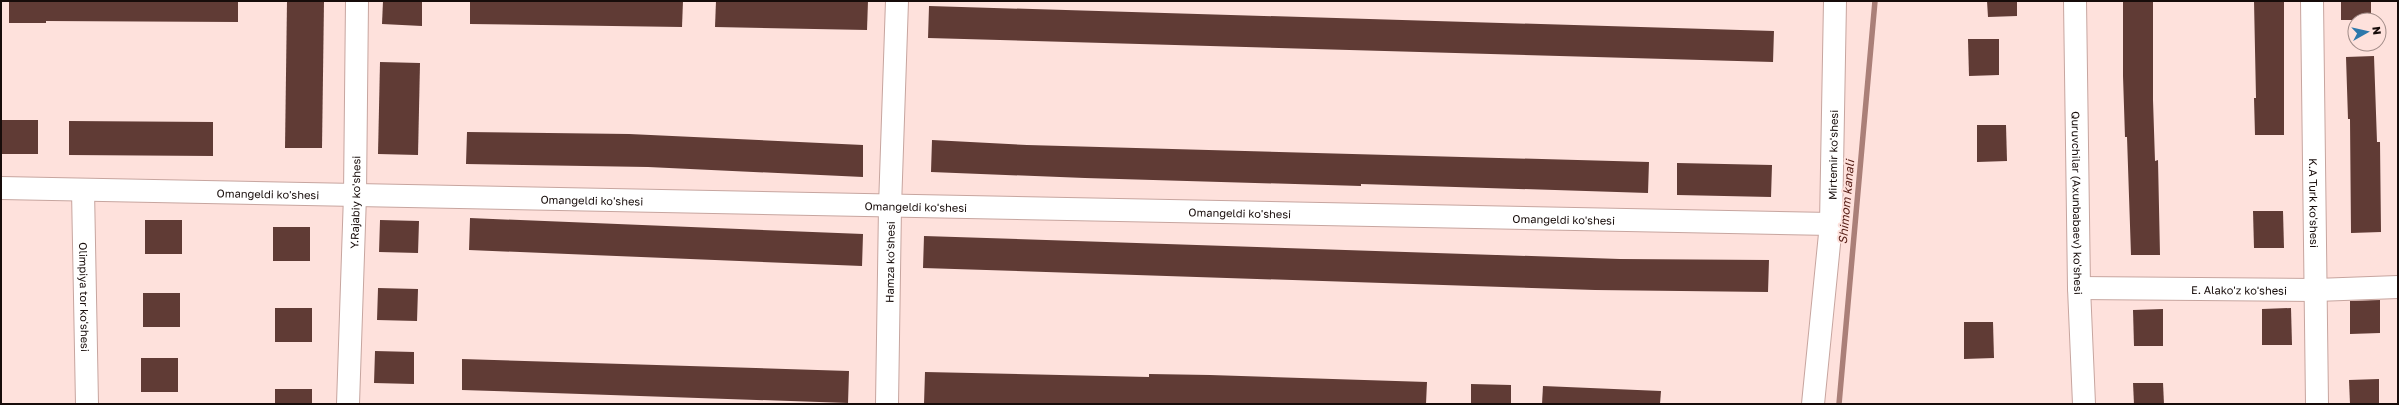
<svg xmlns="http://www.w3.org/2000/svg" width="2399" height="405" viewBox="0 0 2399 405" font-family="'Golos Text',sans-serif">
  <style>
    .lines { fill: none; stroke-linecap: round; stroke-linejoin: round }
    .stream { stroke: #aa7f78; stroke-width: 5.5 }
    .building { fill: #603b35 }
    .minor-casing { stroke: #c7a59f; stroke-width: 24 }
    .major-casing { stroke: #c7a59f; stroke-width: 24 }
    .minor { stroke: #fff; stroke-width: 22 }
    .major { stroke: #fff; stroke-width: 22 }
    .labels { text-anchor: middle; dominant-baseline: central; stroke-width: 4; stroke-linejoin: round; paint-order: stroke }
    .street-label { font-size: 11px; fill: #170c0a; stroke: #fee1dc }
    .water-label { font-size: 12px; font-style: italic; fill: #5b231b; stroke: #fee1dc }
  </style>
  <rect width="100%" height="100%" fill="#fee1dc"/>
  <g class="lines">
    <polyline class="stream" points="1839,404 1875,1"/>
  </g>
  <g class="building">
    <polygon points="9,1 238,1 238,22 46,21 46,23 9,23"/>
    <polygon points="287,1 324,1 322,148 285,148"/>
    <polygon points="383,1 422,1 422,26 382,24"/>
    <polygon points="470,1 683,1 682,27 470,24"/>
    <polygon points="716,1 868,1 867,30 715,27"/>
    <polygon points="1987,1 2017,1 2017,16 1988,17"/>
    <polygon points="2123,1 2153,1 2153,100 2155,161 2158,160 2160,255 2131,255 2127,137 2125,137 2123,76"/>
    <polygon points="2254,1 2284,1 2284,135 2255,135 2254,98 2256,98"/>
    <rect x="2341" y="1" width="30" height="19"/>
    <polygon points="929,6 1774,31 1773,62 928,38"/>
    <polygon points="1968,39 1999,39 1999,75 1969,76"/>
    <polygon points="2374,56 2377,142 2380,142 2381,232 2351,233 2350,119 2348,119 2346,57"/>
    <polygon points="380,62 420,63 418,155 378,154"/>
    <rect x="1" y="120" width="37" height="34"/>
    <polygon points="69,121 213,122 213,156 69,155"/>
    <polygon points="1977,125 2006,125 2007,161 1977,162"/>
    <polygon points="467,132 629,134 863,145 863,177 648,167 466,164"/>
    <polygon points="932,140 1027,145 1649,162 1648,193 1361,184 1361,186 1085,178 931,172"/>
    <polygon points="1677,163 1772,165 1771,197 1677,195"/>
    <polygon points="2253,211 2283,211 2284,248 2254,248"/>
    <polygon points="470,218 863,234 862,266 469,250"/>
    <rect x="145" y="220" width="37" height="34"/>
    <polygon points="380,220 419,221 418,253 379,252"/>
    <rect x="273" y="227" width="37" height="34"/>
    <polygon points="924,236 1620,259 1769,260 1768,292 1595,290 923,268"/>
    <polygon points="378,288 418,289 417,321 377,320"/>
    <rect x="143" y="293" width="37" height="34"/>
    <polygon points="2380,300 2380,333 2350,334 2350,301"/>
    <rect x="275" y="308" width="37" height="34"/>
    <polygon points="2291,308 2292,345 2262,345 2262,309"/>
    <polygon points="2163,309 2163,346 2134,346 2133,310"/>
    <polygon points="1964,322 1993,322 1994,358 1964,359"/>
    <polygon points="375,351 414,352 414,384 374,383"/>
    <rect x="141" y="358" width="37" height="34"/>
    <polygon points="462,359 849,371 848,403 462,390"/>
    <polygon points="925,372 1149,377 1149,374 1210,375 1427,382 1426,404 924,404"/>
    <polygon points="2379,379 2379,404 2350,404 2349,380"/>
    <polygon points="2133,383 2163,383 2164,404 2134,404"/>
    <polygon points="1471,384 1511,385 1511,404 1471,404"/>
    <polygon points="1543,386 1661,391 1660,404 1542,404"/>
    <rect x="275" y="389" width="37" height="15"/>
  </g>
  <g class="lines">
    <g class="minor-casing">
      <g id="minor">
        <path id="s1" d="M2312,1l5,403"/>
        <path id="s2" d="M1,188l1830,36"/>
        <path id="s3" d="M83,190l4,214"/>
        <path id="s4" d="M2079,288l237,2 82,-3"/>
        <path id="s5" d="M348,404l7,-209 2,-194"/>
        <path id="s6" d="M887,404l3,-197 7,-206"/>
        <path id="s7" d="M1813,404l18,-180 4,-223"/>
      </g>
    </g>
    <g class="major-casing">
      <g id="major">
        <path id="s8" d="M2075,1l4,287 5,116"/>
      </g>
    </g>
    <use href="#minor" class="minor"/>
    <use href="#major" class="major"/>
  </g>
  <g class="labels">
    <g class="street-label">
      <text stroke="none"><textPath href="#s7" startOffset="250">Mirtemir ko'shesi</textPath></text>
      <text stroke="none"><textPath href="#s2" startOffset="267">Omangeldi ko'shesi</textPath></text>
      <text stroke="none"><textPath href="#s2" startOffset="591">Omangeldi ko'shesi</textPath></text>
      <text stroke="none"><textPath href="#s1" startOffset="202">K.A Turk ko'shesi</textPath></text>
      <text stroke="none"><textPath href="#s5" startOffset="202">Y.Rajabiy ko'shesi</textPath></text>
      <text stroke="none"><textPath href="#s8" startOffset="202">Quruvchilar (Axunbabaev) ko'shesi</textPath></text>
      <text stroke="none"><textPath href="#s2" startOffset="915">Omangeldi ko'shesi</textPath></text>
      <text stroke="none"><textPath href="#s2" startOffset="1239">Omangeldi ko'shesi</textPath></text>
      <text stroke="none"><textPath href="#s2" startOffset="1563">Omangeldi ko'shesi</textPath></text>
      <text stroke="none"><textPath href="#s6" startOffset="142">Hamza ko'shesi</textPath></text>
      <text stroke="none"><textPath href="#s4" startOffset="160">E. Alako'z ko'shesi</textPath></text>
      <text stroke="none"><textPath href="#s3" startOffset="107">Olimpiya tor ko'shesi</textPath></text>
    </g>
    <g class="water-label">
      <text transform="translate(1846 202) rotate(-85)">Shimom kanali</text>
    </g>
  </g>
  <rect width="2399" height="405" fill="none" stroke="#170c0a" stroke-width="4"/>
  <g transform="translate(2367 32) rotate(82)"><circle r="19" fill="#fee1dc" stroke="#a28c88"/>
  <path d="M0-3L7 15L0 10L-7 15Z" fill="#2d78ab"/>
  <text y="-6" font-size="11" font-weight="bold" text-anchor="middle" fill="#170c0a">N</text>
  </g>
</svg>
